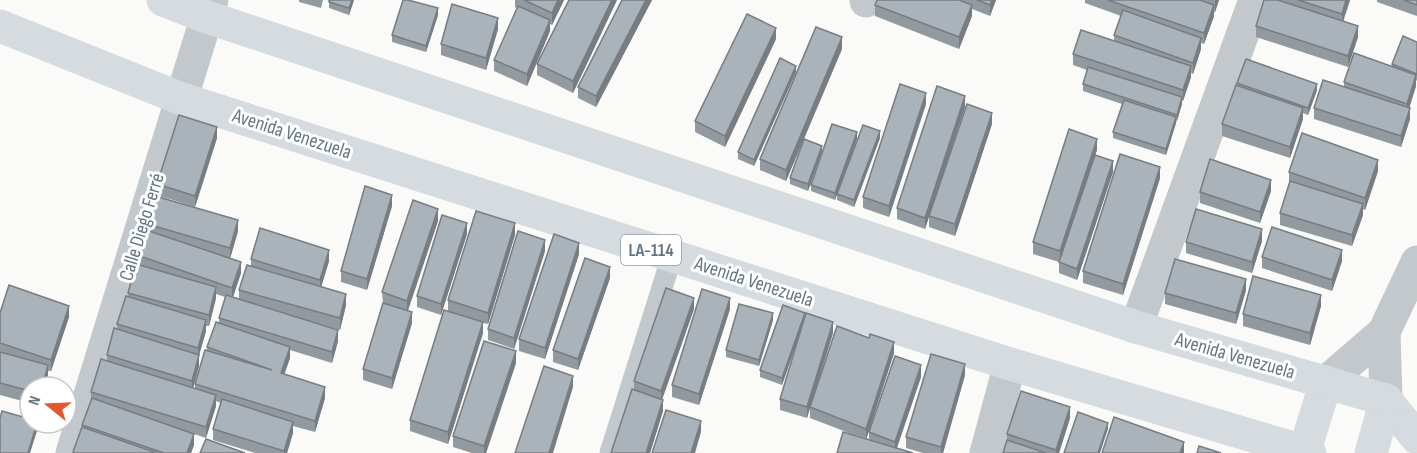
<svg xmlns="http://www.w3.org/2000/svg" width="1417" height="453" viewBox="0 0 1417 453" font-family="'Sofia Sans Condensed',sans-serif">
  <style>
    .lines { fill: none; stroke-linecap: round; stroke-linejoin: round }
    .lane { stroke: #c3c8cc; stroke-width: 21 }
    .street { stroke: #c3c8cc; stroke-width: 33 }
    .secondary { stroke: #d6dbdf; stroke-width: 33 }
    .primary { stroke: #d6dbdf; stroke-width: 33 }
    .wall { fill: #929a9f; fill-rule: evenodd }
    .shaded-wall { fill: #777d82 }
    .building { fill: #aab3b9; stroke: #777d82; stroke-width: 1.5 }
    .labels { text-anchor: middle; dominant-baseline: central; stroke-width: 6; stroke-linejoin: round; paint-order: stroke }
    .shield { fill: #fff; stroke: #939fa8; stroke-width: 1.5 }
    .shield-label { font-size: 18px; font-weight: bold; fill: #657683 }
    .street-label { font-size: 20px; fill: #657683; stroke: #fff }
  </style>
  <rect width="100%" height="100%" fill="#fafaf8"/>
  <g class="lines">
    <polyline class="lane" points="610,453 672,256"/>
    <g class="street">
      <polyline points="866,1 866,0"/>
      <polyline points="1136,327 1255,0"/>
      <polyline points="1384,332 1386,400"/>
      <polyline points="1326,382 1384,332 1417,262"/>
      <polyline points="72,453 212,0"/>
      <polyline points="986,453 1010,364"/>
    </g>
    <g class="secondary">
      <polyline points="1386,400 1417,438"/>
      <polyline points="1304,453 1326,382"/>
      <polyline points="1371,453 1386,400"/>
    </g>
    <g class="primary">
      <polyline points="163,0 207,17 1136,327 1386,400"/>
      <polyline points="0,26 182,99 1010,364 1310,453"/>
    </g>
  </g>
  <g class="wall">
    <polygon points="299,0 323,0 321,8 299,2"/>
    <polygon points="329,0 354,0 349,15 329,8"/>
    <polygon points="515,0 564,0 552,25 550,24 550,31 527,86 494,71 494,60 517,8 515,7"/>
    <polygon points="569,0 617,0 573,93 537,75 537,64"/>
    <polygon points="622,0 652,0 596,107 578,98 578,87"/>
    <polygon points="877,0 996,0 990,16 972,9 972,16 959,49 875,16 875,5"/>
    <polygon points="1085,0 1219,0 1215,12 1214,12 1214,16 1204,44 1201,43 1201,49 1193,74 1191,73 1191,77 1183,101 1182,101 1182,104 1166,155 1113,138 1113,132 1122,104 1083,91 1083,84 1087,70 1073,65 1073,54 1114,41 1114,35 1121,16 1085,3"/>
    <polygon points="1264,0 1350,0 1343,21 1358,37 1348,67 1256,37 1256,26"/>
    <polygon points="1377,0 1417,0 1417,16 1377,2"/>
    <polygon points="438,15 426,52 392,42 392,35"/>
    <polygon points="498,29 486,70 441,55 441,44"/>
    <polygon points="776,39 725,147 695,132 695,121"/>
    <polygon points="1417,42 1417,81 1416,80 1416,86 1409,108 1410,119 1401,147 1314,119 1314,108 1344,87 1344,82 1392,67 1392,64"/>
    <polygon points="842,49 786,181 760,170 760,159"/>
    <polygon points="796,72 754,166 738,159 738,152"/>
    <polygon points="1237,83 1317,90 1308,115 1303,113 1303,119 1290,158 1222,136 1222,124"/>
    <polygon points="926,104 889,217 863,208 863,197"/>
    <polygon points="965,107 925,229 897,219 897,208"/>
    <polygon points="992,124 955,236 929,227 929,216"/>
    <polygon points="217,138 195,207 157,195 157,184"/>
    <polygon points="880,138 854,207 837,200 837,194"/>
    <polygon points="857,139 835,200 811,191 811,185"/>
    <polygon points="822,146 808,191 790,184 790,178"/>
    <polygon points="1097,150 1095,155 1113,172 1077,280 1059,273 1059,262 1033,254 1033,242"/>
    <polygon points="1378,171 1365,210 1363,209 1363,215 1352,246 1280,225 1280,213 1289,184 1289,172"/>
    <polygon points="1160,178 1123,295 1083,283 1083,271"/>
    <polygon points="1271,191 1260,223 1200,203 1200,192"/>
    <polygon points="392,206 367,290 341,282 341,271"/>
    <polygon points="438,221 408,311 412,323 392,389 363,380 363,369 383,303 382,292"/>
    <path d="M147,224l91,7 -8,27 11,15 -8,24 6,2v-9l12,-23v-8l78,2 -8,26 25,18 -6,25 -20,-6 18,17 -6,22 -42,-13v8l-6,16 41,24 -10,34 -22,-6v7l-6,20h-32l-42,-13v-11l8,-26 -5,-2v5l-10,32 -12,-4v11l-3,8h-118l18,-53v-8l16,-31v-6l10,-26v-5l11,-28v-3l9,-29v-9l10,-25zM216,294l9,3 -6,21v5l-12,24v3l-12,34v4h-2l6,-22v-11l7,-24v-5h3l7,-28z"/>
    <polygon points="467,234 441,315 417,307 417,296"/>
    <polygon points="515,235 488,324 483,323 483,333 448,444 410,431 410,420 448,311 448,300"/>
    <polygon points="1262,241 1252,273 1186,253 1186,242"/>
    <polygon points="545,251 514,349 488,340 488,329"/>
    <polygon points="579,254 545,359 519,351 519,339"/>
    <polygon points="1262,257 1342,261 1332,291 1262,268"/>
    <polygon points="610,278 578,370 553,362 553,350"/>
    <polygon points="1246,290 1236,324 1165,304 1165,293"/>
    <polygon points="1321,306 1310,345 1243,326 1243,314"/>
    <polygon points="694,309 662,400 663,411 650,453 611,453 634,390 634,381"/>
    <polygon points="730,309 699,405 672,397 672,385"/>
    <polygon points="0,313 69,317 51,371 48,371 48,377 45,387 30,387 30,403 0,395"/>
    <polygon points="805,317 833,333 816,387 894,353 866,439 869,439 869,432 921,377 897,448 849,433 810,418 810,408 807,418 780,410 780,399 801,331 782,385 760,377 760,370"/>
    <polygon points="773,320 759,366 726,357 726,350"/>
    <polygon points="516,363 486,453 472,453 453,447 453,436"/>
    <polygon points="965,375 943,453 923,453 906,448 906,437"/>
    <polygon points="1070,418 1059,453 1003,453 1007,440 1007,434"/>
  </g>
  <g class="shaded-wall">
    <polygon points="352,0 354,0 349,15 349,8"/>
    <polygon points="558,0 564,0 552,25 552,13"/>
    <polygon points="612,0 617,0 573,93 573,81"/>
    <polygon points="646,0 652,0 596,107 596,96"/>
    <polygon points="992,0 996,0 990,16 990,5"/>
    <polygon points="1215,0 1219,0 1215,12"/>
    <polygon points="1346,0 1350,0 1342,25 1342,14"/>
    <polygon points="972,5 972,16 959,49 959,37"/>
    <polygon points="1214,5 1214,16 1204,44 1204,33"/>
    <polygon points="438,8 438,15 426,52 426,46"/>
    <polygon points="498,18 498,29 486,70 486,58"/>
    <polygon points="550,20 550,31 527,86 527,74"/>
    <polygon points="1358,26 1358,37 1348,67 1348,56"/>
    <polygon points="776,28 776,39 725,147 725,136"/>
    <polygon points="842,37 842,49 786,181 786,170"/>
    <polygon points="1201,38 1201,49 1193,74 1193,63"/>
    <polygon points="796,66 796,72 754,166 754,160"/>
    <polygon points="1191,66 1191,77 1183,101 1183,90"/>
    <polygon points="1416,75 1416,86 1407,115 1407,104"/>
    <polygon points="1317,84 1317,90 1308,115 1308,108"/>
    <polygon points="926,93 926,104 889,217 889,206"/>
    <polygon points="965,96 965,107 925,229 925,218"/>
    <polygon points="1182,97 1182,104 1177,121 1177,115"/>
    <polygon points="1303,108 1303,119 1290,158 1290,147"/>
    <polygon points="1410,108 1410,119 1401,147 1401,136"/>
    <polygon points="992,113 992,124 955,236 955,224"/>
    <polygon points="1176,117 1176,123 1166,155 1166,149"/>
    <polygon points="217,127 217,138 195,207 195,196"/>
    <polygon points="880,131 880,138 854,207 854,200"/>
    <polygon points="857,132 857,139 835,200 835,193"/>
    <polygon points="1097,139 1097,150 1060,262 1060,251"/>
    <polygon points="822,146 822,152 808,191 808,184"/>
    <polygon points="1378,160 1378,171 1365,210 1365,198"/>
    <polygon points="1113,161 1113,172 1077,280 1077,269"/>
    <polygon points="1160,167 1160,178 1123,295 1123,284"/>
    <polygon points="1271,180 1271,191 1260,223 1260,212"/>
    <polygon points="392,195 392,206 367,290 367,279"/>
    <polygon points="1363,204 1363,215 1352,246 1352,235"/>
    <polygon points="438,209 438,221 407,312 407,301"/>
    <polygon points="238,220 238,231 230,259 230,248"/>
    <polygon points="467,223 467,234 441,315 441,304"/>
    <polygon points="515,223 515,235 488,324 488,313"/>
    <polygon points="1262,229 1262,241 1252,273 1252,262"/>
    <polygon points="545,240 545,251 514,349 514,338"/>
    <polygon points="579,243 579,254 545,359 545,348"/>
    <polygon points="329,250 329,261 320,291 320,280"/>
    <polygon points="1342,250 1342,261 1332,291 1332,280"/>
    <polygon points="241,262 241,273 232,300 232,288"/>
    <polygon points="610,267 610,278 578,370 578,359"/>
    <polygon points="1246,279 1246,290 1236,324 1236,313"/>
    <polygon points="216,287 216,298 209,326 209,315"/>
    <polygon points="346,294 346,305 340,330 340,318"/>
    <polygon points="1321,295 1321,306 1310,345 1310,333"/>
    <polygon points="694,298 694,309 661,402 661,391"/>
    <polygon points="730,298 730,309 699,405 699,394"/>
    <polygon points="69,306 69,317 51,371 51,360"/>
    <polygon points="412,312 412,323 392,389 392,378"/>
    <polygon points="773,313 773,320 759,366 759,360"/>
    <polygon points="805,313 805,319 782,385 782,378"/>
    <polygon points="206,320 206,331 198,359 198,348"/>
    <polygon points="483,322 483,333 448,444 448,432"/>
    <polygon points="833,322 833,333 807,418 807,407"/>
    <polygon points="338,330 338,341 332,363 332,352"/>
    <polygon points="894,342 894,353 866,440 866,429"/>
    <polygon points="290,347 290,358 281,384 281,373"/>
    <polygon points="516,351 516,363 486,453 484,453 484,446"/>
    <polygon points="199,355 199,366 192,392 192,381"/>
    <polygon points="965,364 965,375 943,453 941,453 941,447"/>
    <polygon points="48,365 48,377 45,387 42,387"/>
    <polygon points="921,365 921,377 895,453 895,442"/>
    <polygon points="573,376 573,387 553,453 549,453"/>
    <polygon points="325,387 325,398 315,432 315,421"/>
    <polygon points="216,395 216,406 206,438 206,427"/>
    <polygon points="663,400 663,411 650,453 646,453"/>
    <polygon points="1070,407 1070,418 1059,453 1056,453 1056,450"/>
    <polygon points="701,421 701,432 695,453 691,453"/>
    <polygon points="293,422 293,433 287,453 284,453"/>
    <polygon points="37,423 38,428 30,453 28,453"/>
    <polygon points="1108,423 1108,429 1100,453 1098,453"/>
    <polygon points="194,434 194,445 191,453 187,453"/>
    <polygon points="1184,442 1184,453 1180,453"/>
  </g>
  <g class="building">
    <polygon points="329,0 352,0 349,8 329,2"/>
    <polygon points="403,0 408,0 438,8 426,46 392,35"/>
    <polygon points="524,0 558,0 552,13"/>
    <polygon points="569,0 612,0 573,81 537,64"/>
    <polygon points="622,0 646,0 596,96 578,87"/>
    <polygon points="877,0 959,0 972,5 959,37 875,5"/>
    <polygon points="977,0 992,0 990,5"/>
    <polygon points="1108,0 1200,0 1214,5 1204,33"/>
    <polygon points="1264,0 1278,0 1358,26 1348,56 1256,26"/>
    <polygon points="1298,0 1346,0 1342,14"/>
    <polygon points="1404,0 1417,0 1417,5"/>
    <polygon points="452,4 498,18 486,58 441,44"/>
    <polygon points="518,6 550,20 527,74 494,60"/>
    <polygon points="1123,10 1201,38 1193,63 1114,35"/>
    <polygon points="747,14 776,28 725,136 695,121"/>
    <polygon points="816,27 842,37 786,170 760,159"/>
    <polygon points="1081,30 1191,66 1183,90 1073,54"/>
    <polygon points="1403,36 1417,42 1417,74 1392,64"/>
    <polygon points="1354,53 1416,75 1407,104 1344,82"/>
    <polygon points="780,58 796,66 754,160 738,152"/>
    <polygon points="1246,59 1317,84 1308,108 1237,83"/>
    <polygon points="1088,67 1182,97 1177,115 1083,84"/>
    <polygon points="1323,80 1410,108 1401,136 1314,108"/>
    <polygon points="900,84 926,93 889,206 863,197"/>
    <polygon points="1236,85 1303,108 1290,147 1222,124"/>
    <polygon points="937,86 965,96 925,218 897,208"/>
    <polygon points="1124,100 1176,117 1166,149 1113,132"/>
    <polygon points="967,104 992,113 955,224 929,216"/>
    <polygon points="179,115 217,127 195,196 157,184"/>
    <polygon points="832,124 857,132 835,193 811,185"/>
    <polygon points="863,125 880,131 854,200 837,194"/>
    <polygon points="1069,129 1097,139 1060,251 1033,242"/>
    <polygon points="1302,133 1378,160 1365,198 1289,172"/>
    <polygon points="804,139 822,146 808,184 790,178"/>
    <polygon points="1120,154 1160,167 1123,284 1083,271"/>
    <polygon points="1095,155 1113,161 1077,269 1059,262"/>
    <polygon points="1210,159 1271,180 1260,212 1200,192"/>
    <polygon points="1290,181 1363,204 1352,235 1280,213"/>
    <polygon points="365,186 392,195 367,279 341,271"/>
    <polygon points="155,196 238,220 230,248 147,224"/>
    <polygon points="413,200 438,209 407,301 382,292"/>
    <polygon points="1196,209 1262,229 1252,262 1186,242"/>
    <polygon points="476,211 515,223 488,313 448,300"/>
    <polygon points="442,215 467,223 441,304 417,296"/>
    <polygon points="1272,227 1342,250 1332,280 1262,257"/>
    <polygon points="260,228 329,250 320,280 251,259"/>
    <polygon points="146,230 241,262 232,288 137,255"/>
    <polygon points="518,231 545,240 514,338 488,329"/>
    <polygon points="554,234 579,243 545,348 519,339"/>
    <polygon points="585,258 610,267 578,359 553,350"/>
    <polygon points="1175,259 1246,279 1236,313 1165,293"/>
    <polygon points="136,264 216,287 209,315 128,293"/>
    <polygon points="247,265 346,294 340,318 239,290"/>
    <polygon points="1253,276 1321,295 1310,333 1243,314"/>
    <polygon points="9,285 69,306 51,360 0,343 0,313"/>
    <polygon points="666,288 694,298 661,391 634,381"/>
    <polygon points="702,289 730,298 699,394 672,385"/>
    <polygon points="226,295 338,330 332,352 219,318"/>
    <polygon points="126,296 206,320 198,348 117,324"/>
    <polygon points="383,303 412,312 392,378 363,369"/>
    <polygon points="739,304 773,313 759,360 726,350"/>
    <polygon points="783,305 805,313 782,378 760,370"/>
    <polygon points="444,310 483,322 448,432 410,420"/>
    <polygon points="806,313 833,322 807,407 780,399"/>
    <polygon points="216,322 290,347 281,373 325,387 315,421 195,384 205,350 272,370 207,347"/>
    <polygon points="837,326 869,338 870,334 894,342 866,429 810,407"/>
    <polygon points="114,328 199,355 192,381 107,355"/>
    <polygon points="484,341 516,351 484,446 453,436"/>
    <polygon points="0,352 48,365 42,387 30,387 30,391 0,383"/>
    <polygon points="931,354 965,364 941,447 906,437"/>
    <polygon points="895,356 921,365 895,442 869,432"/>
    <polygon points="101,359 216,395 206,427 91,392"/>
    <polygon points="544,366 573,376 549,453 515,453"/>
    <polygon points="632,389 663,400 646,453 611,453"/>
    <polygon points="1021,391 1070,407 1056,450 1007,434"/>
    <polygon points="92,398 194,434 187,453 164,453 82,425"/>
    <polygon points="222,399 293,422 284,451 213,429"/>
    <polygon points="666,410 701,421 691,453 652,453"/>
    <polygon points="2,411 30,419 30,423 37,423 28,453 0,453 0,418"/>
    <polygon points="1078,412 1108,423 1098,453 1064,453"/>
    <polygon points="1114,417 1184,442 1180,453 1102,453"/>
    <polygon points="82,427 157,453 75,453 73,452"/>
    <polygon points="843,432 913,453 837,453"/>
    <polygon points="206,439 245,453 200,453"/>
    <polygon points="1007,440 1046,453 1003,453"/>
    <polygon points="1199,446 1221,453 1197,453"/>
  </g>
  <g class="labels">
    <rect class="shield" x="621" y="235" width="60" height="30" rx="4.5"/>
    <g class="shield-label">
      <text x="651" y="250">LA-114</text>
    </g>
    <g class="street-label">
      <text transform="translate(292 134) rotate(18)">Avenida Venezuela</text>
      <text transform="translate(142 227) rotate(-73)">Calle Diego Ferré</text>
      <text transform="translate(754 282) rotate(18)">Avenida Venezuela</text>
      <text transform="translate(1235 356) rotate(16)">Avenida Venezuela</text>
    </g>
  </g>
  <g transform="translate(48 405) rotate(288)"><circle r="28" fill="#ffffff" stroke="#c1c8cd" stroke-width="1.5"/>
  <path d="M0-4.5L10 22L0 15L-10 22Z" fill="#e4572e"/>
  <text y="-9" font-size="16" font-weight="bold" text-anchor="middle" fill="#657683">N</text>
  </g>
</svg>
